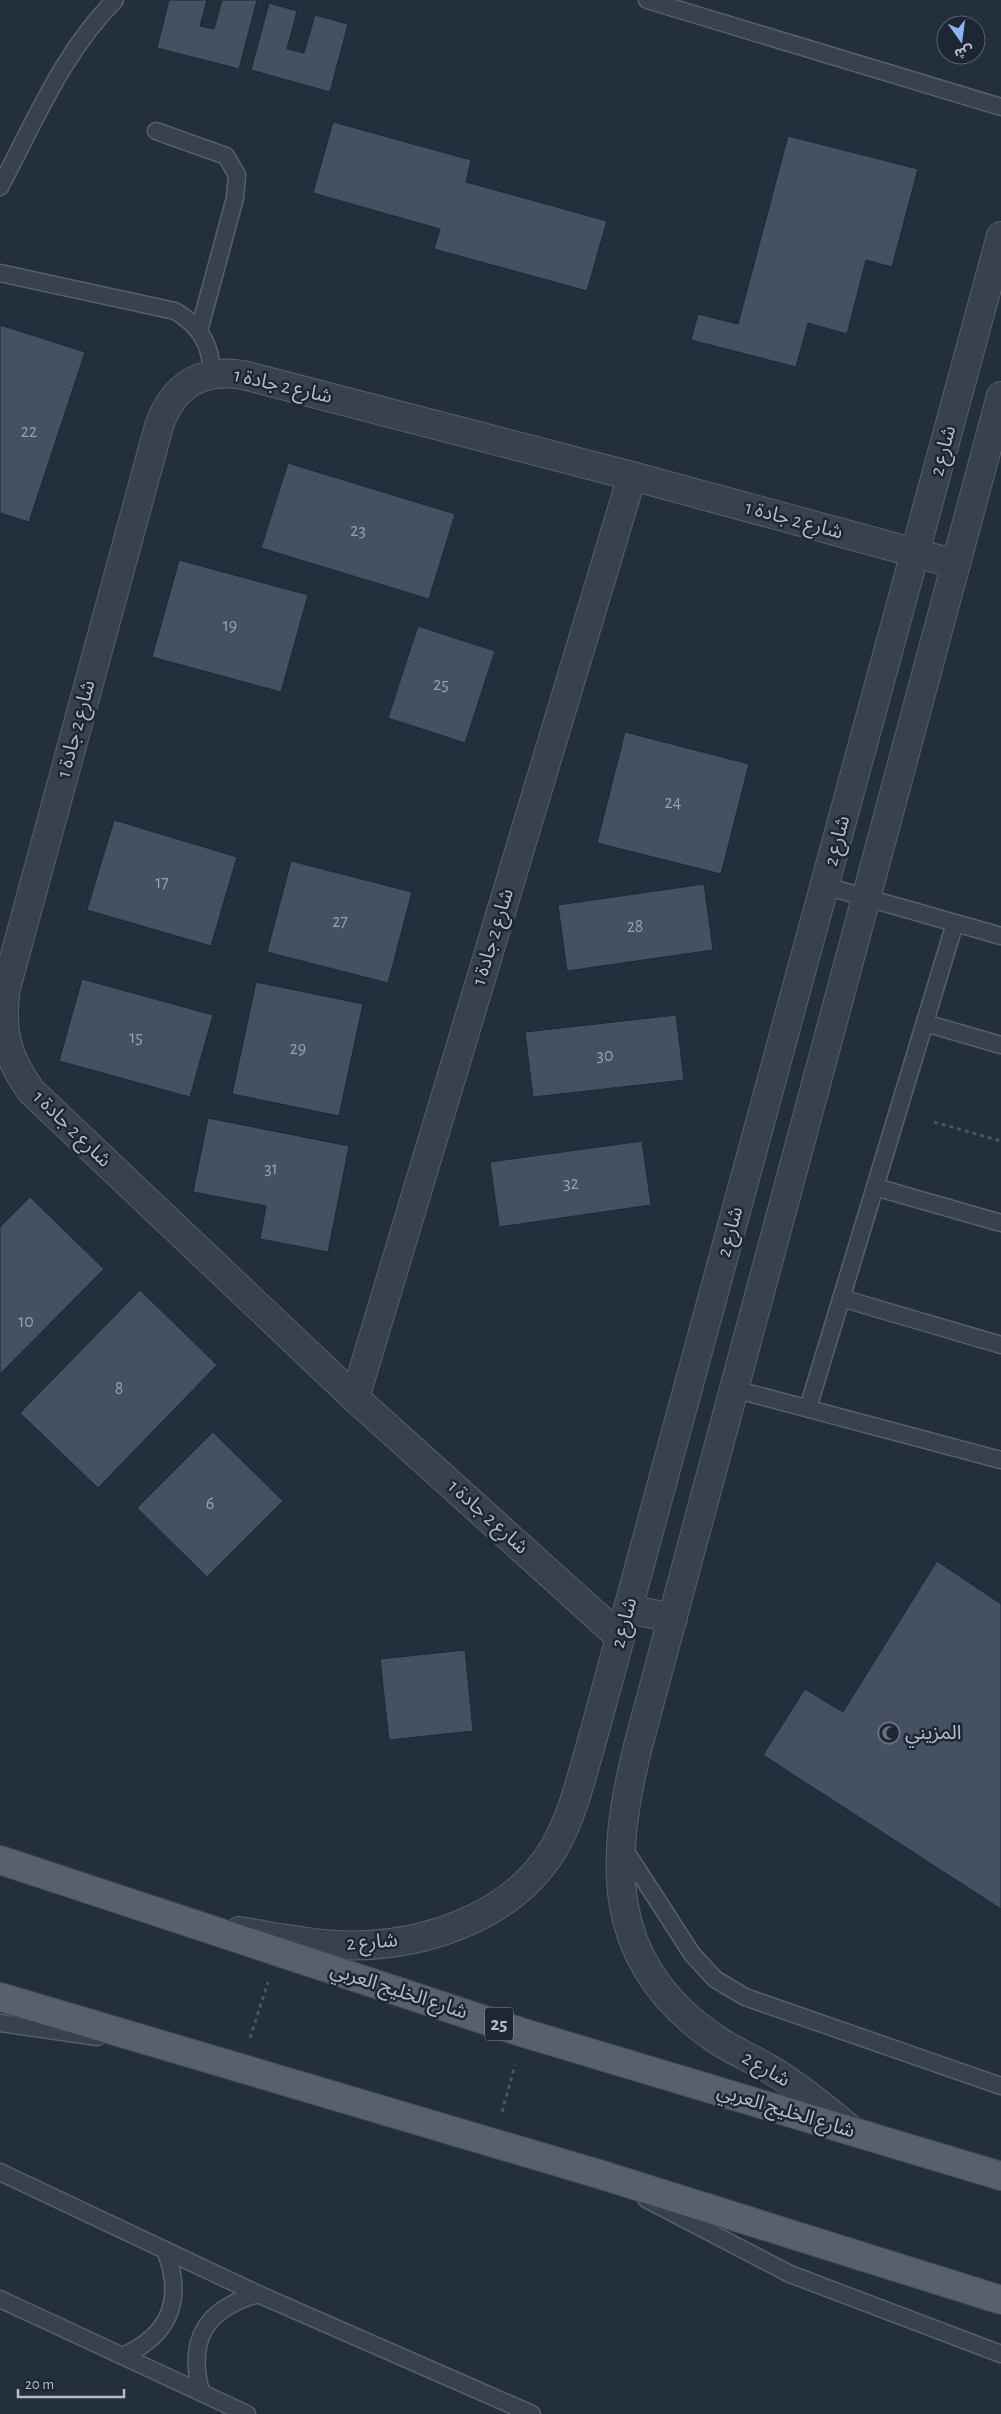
<svg xmlns="http://www.w3.org/2000/svg" width="1001" height="2414" viewBox="0 0 1001 2414" font-family="'Alegreya Sans','Noto Sans Arabic',sans-serif">
  <style>
    .building { fill: #455162; stroke: #1f2835 }
    .lines { fill: none; stroke-linecap: round; stroke-linejoin: round }
    .lane-casing { stroke: #565f6c; stroke-width: 19 }
    .street-casing { stroke: #565f6c; stroke-width: 30 }
    .primary-casing { stroke: #414a57; stroke-width: 30 }
    .path { stroke: #44595c; stroke-width: 3; stroke-dasharray: 4 4; stroke-linecap: butt }
    .lane { stroke: #38414e; stroke-width: 16 }
    .street { stroke: #38414e; stroke-width: 28 }
    .primary { stroke: #56606e; stroke-width: 28 }
    .labels { text-anchor: middle; dominant-baseline: central; stroke-width: 5; stroke-linejoin: round; paint-order: stroke }
    .number-label { font-size: 18px; fill: #98a1af }
    .shield { fill: #1d2633; stroke: #878f9c; stroke-width: 1 }
    .shield-label { font-size: 19px; font-weight: bold; fill: #b4bcc9 }
    .street-label { font-size: 20px; fill: #b4bcc9; stroke: #1d2633 }
    .poi-label { font-size: 20px; fill: #b4bcc9; stroke: #1d2633; text-anchor: start }
  </style>
  <rect width="100%" height="100%" fill="#242f3e"/>
  <g class="building">
    <polygon points="169,0 207,0 200,26 214,29 222,0 257,0 239,69 157,48"/>
    <polygon points="269,3 297,11 287,49 304,53 315,15 348,24 330,92 251,70"/>
    <polygon points="333,122 471,160 466,182 607,221 587,291 434,249 440,229 313,193"/>
    <polygon points="788,136 918,169 892,267 866,260 847,334 808,323 796,367 691,340 698,314 738,324"/>
    <polygon points="0,325 85,352 29,522 0,513"/>
    <polygon points="288,463 455,514 429,599 261,548"/>
    <polygon points="179,560 308,595 281,692 152,657"/>
    <polygon points="418,626 495,651 465,743 388,718"/>
    <polygon points="625,732 749,764 721,874 597,843"/>
    <polygon points="114,820 237,857 211,946 87,910"/>
    <polygon points="291,861 412,892 388,983 267,952"/>
    <polygon points="704,884 713,950 567,971 558,905"/>
    <polygon points="82,979 213,1015 190,1097 59,1061"/>
    <polygon points="256,982 363,1004 339,1116 232,1094"/>
    <polygon points="676,1015 684,1080 533,1097 525,1032"/>
    <polygon points="208,1118 349,1146 328,1252 260,1239 266,1206 193,1192"/>
    <polygon points="642,1141 651,1205 499,1227 490,1162"/>
    <polygon points="30,1197 104,1269 0,1374 0,1227"/>
    <polygon points="140,1290 217,1365 98,1488 20,1413"/>
    <polygon points="213,1432 283,1501 207,1577 137,1508"/>
    <polygon points="937,1561 1001,1604 1001,1909 763,1755 805,1689 843,1712"/>
    <polygon points="465,1650 473,1731 389,1740 380,1659"/>
  </g>
  <g class="lines">
    <g class="lane-casing">
      <g id="lane">
        <polyline points="647,0 1001,107"/>
        <polyline points="156,131 226,156 237,175 235,198 199,331"/>
        <path d="M0,187c34,-64 63,-135 115,-187"/>
        <path d="M0,273l175,38c25,15 36,33 37,63"/>
        <polyline points="825,886 1001,936"/>
        <polyline points="925,1023 1001,1045"/>
        <polyline points="875,1187 1001,1223"/>
        <polyline points="841,1298 1001,1345"/>
        <polyline points="734,1389 1001,1460"/>
        <polyline points="808,1408 955,923"/>
        <polyline points="623,1847 692,1954 715,1979 745,1997 1001,2086"/>
        <polyline points="0,2023 97,2037"/>
        <polyline points="0,2172 258,2294 532,2414"/>
        <polyline points="646,2199 790,2274 1001,2354"/>
        <polyline points="0,2299 247,2414"/>
        <path d="M125,2355c46,-21 59,-58 40,-105"/>
        <path d="M201,2392c-14,-53 5,-83 57,-98"/>
      </g>
    </g>
    <g class="street-casing">
      <g id="street">
        <polyline points="355,1398 632,476"/>
        <polyline points="628,1609 673,1618"/>
        <path d="M620,1637l-265,-239 -324,-307c-25,-35 -31,-61 -25,-103l153,-562c14,-40 41,-58 84,-51l389,101 324,88"/>
        <path d="M239,1931c32,5 65,12 97,14 81,4 175,-25 218,-97 20,-34 30,-81 41,-118l406,-1494"/>
        <path d="M851,2130c-27,-23 -54,-45 -85,-63 -19,-11 -39,-19 -56,-32 -106,-76 -100,-175 -72,-289l363,-1350"/>
      </g>
    </g>
    <g class="primary-casing">
      <g id="primary">
        <polyline points="0,1860 524,2033 1001,2176"/>
        <polyline points="0,1997 602,2175 1001,2300"/>
      </g>
    </g>
    <g class="path">
      <polyline points="934,1122 1001,1141"/>
      <polyline points="250,2038 268,1982"/>
      <polyline points="502,2112 515,2065"/>
    </g>
    <use href="#lane" class="lane"/>
    <use href="#street" class="street"/>
    <use href="#primary" class="primary"/>
  </g>
  <defs>
    <g id="mosque-ring" transform="scale(1.125)"><circle r="9.5" fill="#1d2633" stroke="#6b7280" stroke-width="1.5"/><path d="M3.5-4.9A6 6 0 1 0 3.5 4.9A5 5 0 1 1 3.5-4.9Z" fill="#6b7280"/></g>
  </defs>
  <g fill-rule="evenodd">
    <use href="#mosque-ring" x="889" y="1733"/>
  </g>
  <g class="labels">
    <g class="number-label">
      <text x="29" y="432">22</text>
      <text x="358" y="531">23</text>
      <text x="230" y="626">19</text>
      <text x="441" y="685">25</text>
      <text x="673" y="803">24</text>
      <text x="162" y="883">17</text>
      <text x="340" y="922">27</text>
      <text x="635" y="927">28</text>
      <text x="136" y="1038">15</text>
      <text x="298" y="1049">29</text>
      <text x="605" y="1056">30</text>
      <text x="271" y="1169">31</text>
      <text x="571" y="1184">32</text>
      <text x="26" y="1322">10</text>
      <text x="119" y="1389">8</text>
      <text x="210" y="1504">6</text>
    </g>
    <rect class="shield" x="485" y="2007.5" width="28" height="33" rx="4"/>
    <g class="shield-label">
      <text x="499" y="2024">25</text>
    </g>
    <g class="street-label">
      <text transform="translate(283 386) rotate(13)">شارع 2 جادة 1</text>
      <text transform="translate(943 451) rotate(-75)">شارع 2</text>
      <text transform="translate(794 520) rotate(15)">شارع 2 جادة 1</text>
      <text transform="translate(76 729) rotate(-75)">شارع 2 جادة 1</text>
      <text transform="translate(837 841) rotate(-75)">شارع 2</text>
      <text transform="translate(493 937) rotate(-73)">شارع 2 جادة 1</text>
      <text transform="translate(72 1129) rotate(44)">شارع 2 جادة 1</text>
      <text transform="translate(730 1232) rotate(-75)">شارع 2</text>
      <text transform="translate(488 1517) rotate(42)">شارع 2 جادة 1</text>
      <text transform="translate(624 1623) rotate(-75)">شارع 2</text>
      <text transform="translate(372 1942) rotate(-4)">شارع 2</text>
      <text transform="translate(399 1991) rotate(18)">شارع الخليج العربي</text>
      <text transform="translate(766 2069) rotate(30)">شارع 2</text>
      <text transform="translate(786 2111) rotate(17)">شارع الخليج العربي</text>
    </g>
    <g class="poi-label">
      <text x="905" y="1733">المزيني</text>
    </g>
  </g>
  <g transform="translate(961 40) rotate(166)"><circle r="24" fill="#1d2633" stroke="#59626f"/>
  <path d="M0-4L9 19L0 12L-9 19Z" fill="#8ab4f8"/>
  <text y="-8" font-size="14" font-weight="bold" text-anchor="middle" fill="#b4bcc9">ش</text>
  </g>
  <path d="M18 2389v8h106v-8" fill="none" stroke="#b4bcc9" stroke-width="2.5"/>
  <text x="25" y="2389" font-size="15" fill="#b4bcc9" stroke="#1d2633" stroke-width="4" paint-order="stroke">20 m</text>
</svg>
